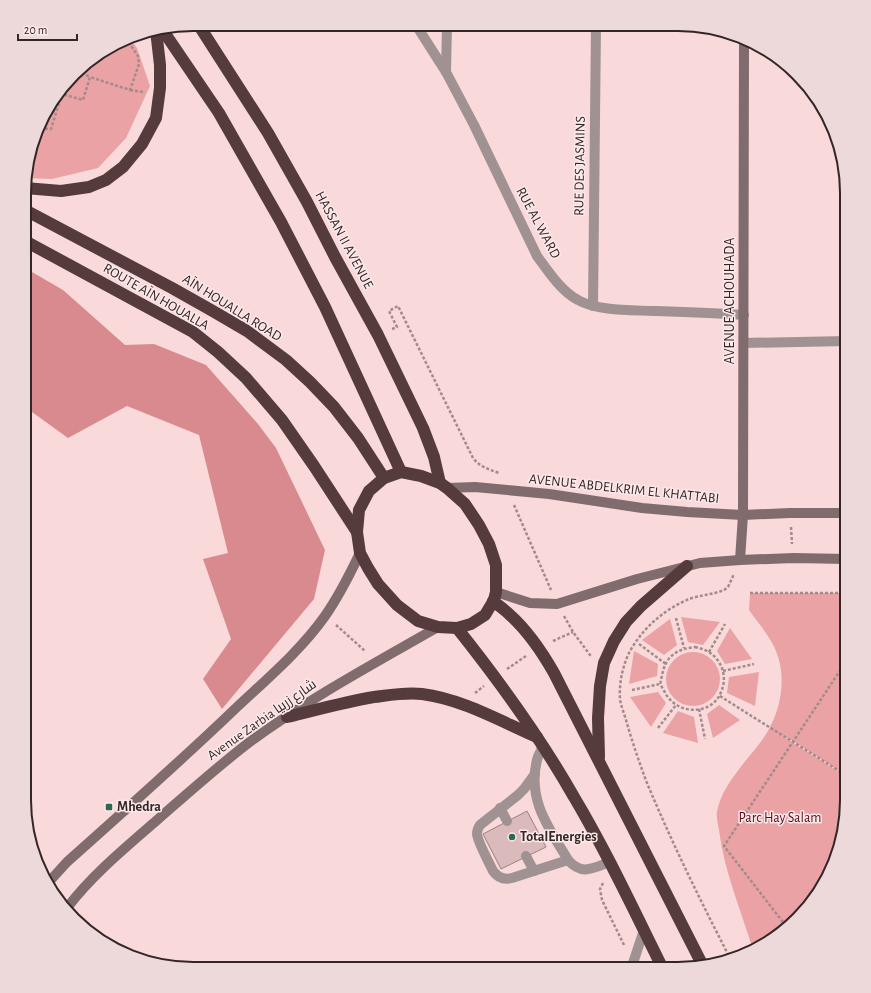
<svg xmlns="http://www.w3.org/2000/svg" width="871" height="993" viewBox="0 0 871 993" font-family="'Alegreya Sans',Cairo,sans-serif">
  <style>
    .green { fill: #eaa2a5 }
    .forest { fill: #d88a8f }
    .building { fill: #dababb; stroke: #9d8081 }
    .lines { fill: none; stroke-linecap: round; stroke-linejoin: round }
    .path { stroke: #a38b8c; stroke-width: 2.5; stroke-dasharray: 3 2; stroke-linecap: butt }
    .lane { stroke: #a09293; stroke-width: 10 }
    .street { stroke: #a09293; stroke-width: 10 }
    .secondary { stroke: #806c6d; stroke-width: 10 }
    .highway { stroke: #553b3c; stroke-width: 12 }
    .poi-dot { fill: #2d6852; stroke: #fde9ea; stroke-width: 1.5 }
    .labels { text-anchor: middle; dominant-baseline: central; stroke-width: 3; stroke-linejoin: round; paint-order: stroke }
    .street-label { font-size: 14px; fill: #322627; stroke: #fde9ea }
    .poi-label { font-size: 14px; font-weight: bold; fill: #322627; stroke: #fde9ea; text-anchor: start }
    .park-label { font-size: 14px; fill: #530d1a; stroke: #fde9ea }
    .rim { fill: none; stroke: #322627; stroke-width: 2 }
  </style>
  <rect width="100%" height="100%" fill="#f9d9d9"/>
  <g class="green">
    <polygon points="130,38 137,48 150,86 126,138 98,168 52,179 25,178 25,171 47,109 82,66"/>
    <path d="M750,593h97v183l-54,-35 -14,-7 68,43v34l-23,74 -52,56 -19,9c-12,-40 -29,-79 -34,-120 -1,-6 -3,-13 -2,-18 3,-18 15,-34 26,-48 9,-12 20,-23 27,-37 12,-23 16,-52 6,-76 -6,-15 -18,-28 -27,-41z"/>
    <polygon points="681,617 720,622 703,645 688,642"/>
    <polygon points="670,619 677,645 664,655 642,640"/>
    <polygon points="730,628 752,659 725,664 717,651"/>
    <polygon points="634,651 658,664 657,676 629,684"/>
    <circle cx="693" cy="679" r="27"/>
    <polygon points="759,672 755,706 727,693 729,677"/>
    <polygon points="658,692 666,703 651,727 630,697"/>
    <polygon points="719,705 740,720 713,738 707,714"/>
    <polygon points="678,711 694,717 698,743 663,733"/>
  </g>
  <polygon class="forest" points="25,268 63,290 125,345 154,344 206,365 258,424 276,448 325,550 314,599 222,709 203,679 231,639 203,559 228,553 199,435 127,406 68,438 32,412 25,405"/>
  <polygon class="building" points="527,811 546,847 501,869 483,834"/>
  <g class="lines">
    <g class="path">
      <polyline points="77,71 90,77"/>
      <polyline points="130,90 143,92"/>
      <polyline points="47,109 56,112"/>
      <polyline points="40,128 51,129 62,94 83,100 90,77 130,90 139,64 138,56 127,40"/>
      <path d="M392,329l5,-2 -8,-16 9,-5 75,152c7,9 15,11 26,15"/>
      <polyline points="514,505 551,590"/>
      <polyline points="791,527 792,544"/>
      <polyline points="750,593 847,593"/>
      <polyline points="564,616 573,632 590,655 591,656"/>
      <polyline points="676,618 684,648"/>
      <polyline points="336,625 365,651"/>
      <polyline points="553,641 573,632"/>
      <polyline points="639,644 666,664"/>
      <path d="M695,647c4,1 8,2 12,4 15,8 21,26 14,41 -3,9 -11,15 -20,17 -15,3 -28,-3 -36,-16 -1,-3 -3,-5 -4,-8 -1,-3 0,-6 1,-9 3,-20 15,-27 33,-29z"/>
      <polyline points="709,652 725,624"/>
      <polyline points="507,669 526,656"/>
      <polyline points="723,671 754,664"/>
      <polyline points="632,690 660,684"/>
      <polyline points="475,693 484,686"/>
      <path d="M720,696c42,27 85,53 127,80"/>
      <polyline points="699,709 705,739"/>
      <polyline points="658,728 676,705"/>
      <polyline points="603,883 600,889 602,900 624,945"/>
      <polyline points="786,926 724,846 847,660"/>
      <path d="M731,960c-30,-58 -59,-117 -84,-177 -8,-21 -15,-42 -21,-63 -2,-7 -5,-14 -6,-21 -1,-15 2,-30 8,-44 13,-26 37,-47 64,-57 11,-3 22,-4 32,-8l4,-3 6,-13"/>
    </g>
    <g class="lane">
      <path d="M543,746c-2,5 -5,9 -6,14 -10,40 12,68 31,100 14,16 25,8 42,2"/>
      <path d="M535,774l-11,15 -6,6 -38,30c-2,3 -3,6 -3,9 1,9 12,28 16,37 5,7 11,9 19,7l56,-18"/>
      <polyline points="500,808 507,821"/>
      <polyline points="526,856 534,871"/>
      <polyline points="631,969 644,930"/>
    </g>
    <g class="street">
      <path d="M416,25l30,47 28,53 63,131c11,15 24,35 41,44 19,11 52,10 75,11 30,1 61,2 91,4"/>
      <polyline points="446,72 447,25"/>
      <polyline points="593,306 596,25"/>
      <polyline points="744,343 847,341"/>
    </g>
    <g class="secondary">
      <polyline points="447,488 475,487 549,494 642,508 687,512 743,515 790,513 847,513"/>
      <polyline points="740,560 743,515 744,42"/>
      <polyline points="496,592 530,603 557,604 637,579 700,563 740,560 794,558 847,559"/>
      <path d="M47,884l20,-22c57,-51 115,-102 170,-155 31,-29 64,-57 88,-91 14,-20 25,-42 35,-63"/>
      <path d="M67,908c24,-32 59,-61 89,-87 31,-27 62,-55 95,-80 59,-43 124,-78 187,-114"/>
    </g>
    <g class="highway">
      <polyline points="198,24 268,133 307,202 335,257 378,335 423,428 434,457 440,483"/>
      <polyline points="162,29 219,113 281,222 325,307 401,472"/>
      <polyline points="25,188 61,191 89,187 106,180 123,167 142,144 156,118 160,88 160,65 156,30"/>
      <polyline points="25,210 172,288 211,310 247,331 286,360 310,382 334,407 358,438 384,478"/>
      <polyline points="25,241 193,332 218,352 246,378 282,420 314,466 357,532"/>
      <polygon points="401,472 421,476 440,483 447,488 465,504 479,525 489,544 496,565 496,592 494,600 485,615 471,624 457,628 438,627 418,621 397,605 378,584 368,568 360,553 357,532 359,510 369,491 384,478"/>
      <path d="M493,601c6,5 12,9 17,14 19,17 32,37 44,58l149,293"/>
      <path d="M457,628c43,54 83,109 117,169 33,55 60,114 89,172"/>
      <path d="M287,717c29,-7 57,-15 87,-20 16,-2 32,-5 48,-3 40,5 78,27 115,43"/>
      <polyline points="599,757 598,718 600,686 604,663 614,641 626,622 641,606 687,566"/>
    </g>
  </g>
  <g class="poi-dot">
    <rect x="105" y="803" width="8" height="8" rx="2"/>
    <circle cx="512" cy="837" r="4"/>
  </g>
  <g class="labels">
    <g class="street-label">
      <text transform="translate(580 166) rotate(-89)">RUE DES JASMINS</text>
      <text transform="translate(538 223) rotate(62)">RUE AL WARD</text>
      <text transform="translate(344 240) rotate(62)">HASSAN II AVENUE</text>
      <text transform="translate(156 297) rotate(30)">ROUTE AÏN HOUALLA</text>
      <text transform="translate(730 301) rotate(-90)">AVENUE ACHOUHADA</text>
      <text transform="translate(232 308) rotate(32)">AÏN HOUALLA ROAD</text>
      <text transform="translate(624 489) rotate(6)">AVENUE ABDELKRIM EL KHATTABI</text>
      <text transform="translate(262 720) rotate(-35)">Avenue Zarbia شارع زربيا</text>
    </g>
    <g class="poi-label">
      <text x="117" y="807">Mhedra</text>
      <text x="520" y="837">TotalEnergies</text>
    </g>
    <g class="park-label">
      <text x="780" y="818">Parc Hay Salam</text>
    </g>
  </g>
  <path d="M0 0H871V993H0ZM193 31H678A162 162 0 0 1 840 193V800A162 162 0 0 1 678 962H193A162 162 0 0 1 31 800V193A162 162 0 0 1 193 31Z" fill="#edd9da" fill-rule="evenodd"/>
  <path class="rim" d="M193 31H678A162 162 0 0 1 840 193V800A162 162 0 0 1 678 962H193A162 162 0 0 1 31 800V193A162 162 0 0 1 193 31Z"/>
  <path d="M18 34v6h59v-6" fill="none" stroke="#322627" stroke-width="2"/>
  <text x="24" y="34" font-size="12" fill="#322627" stroke="#fde9ea" stroke-width="3" paint-order="stroke">20 m</text>
</svg>
